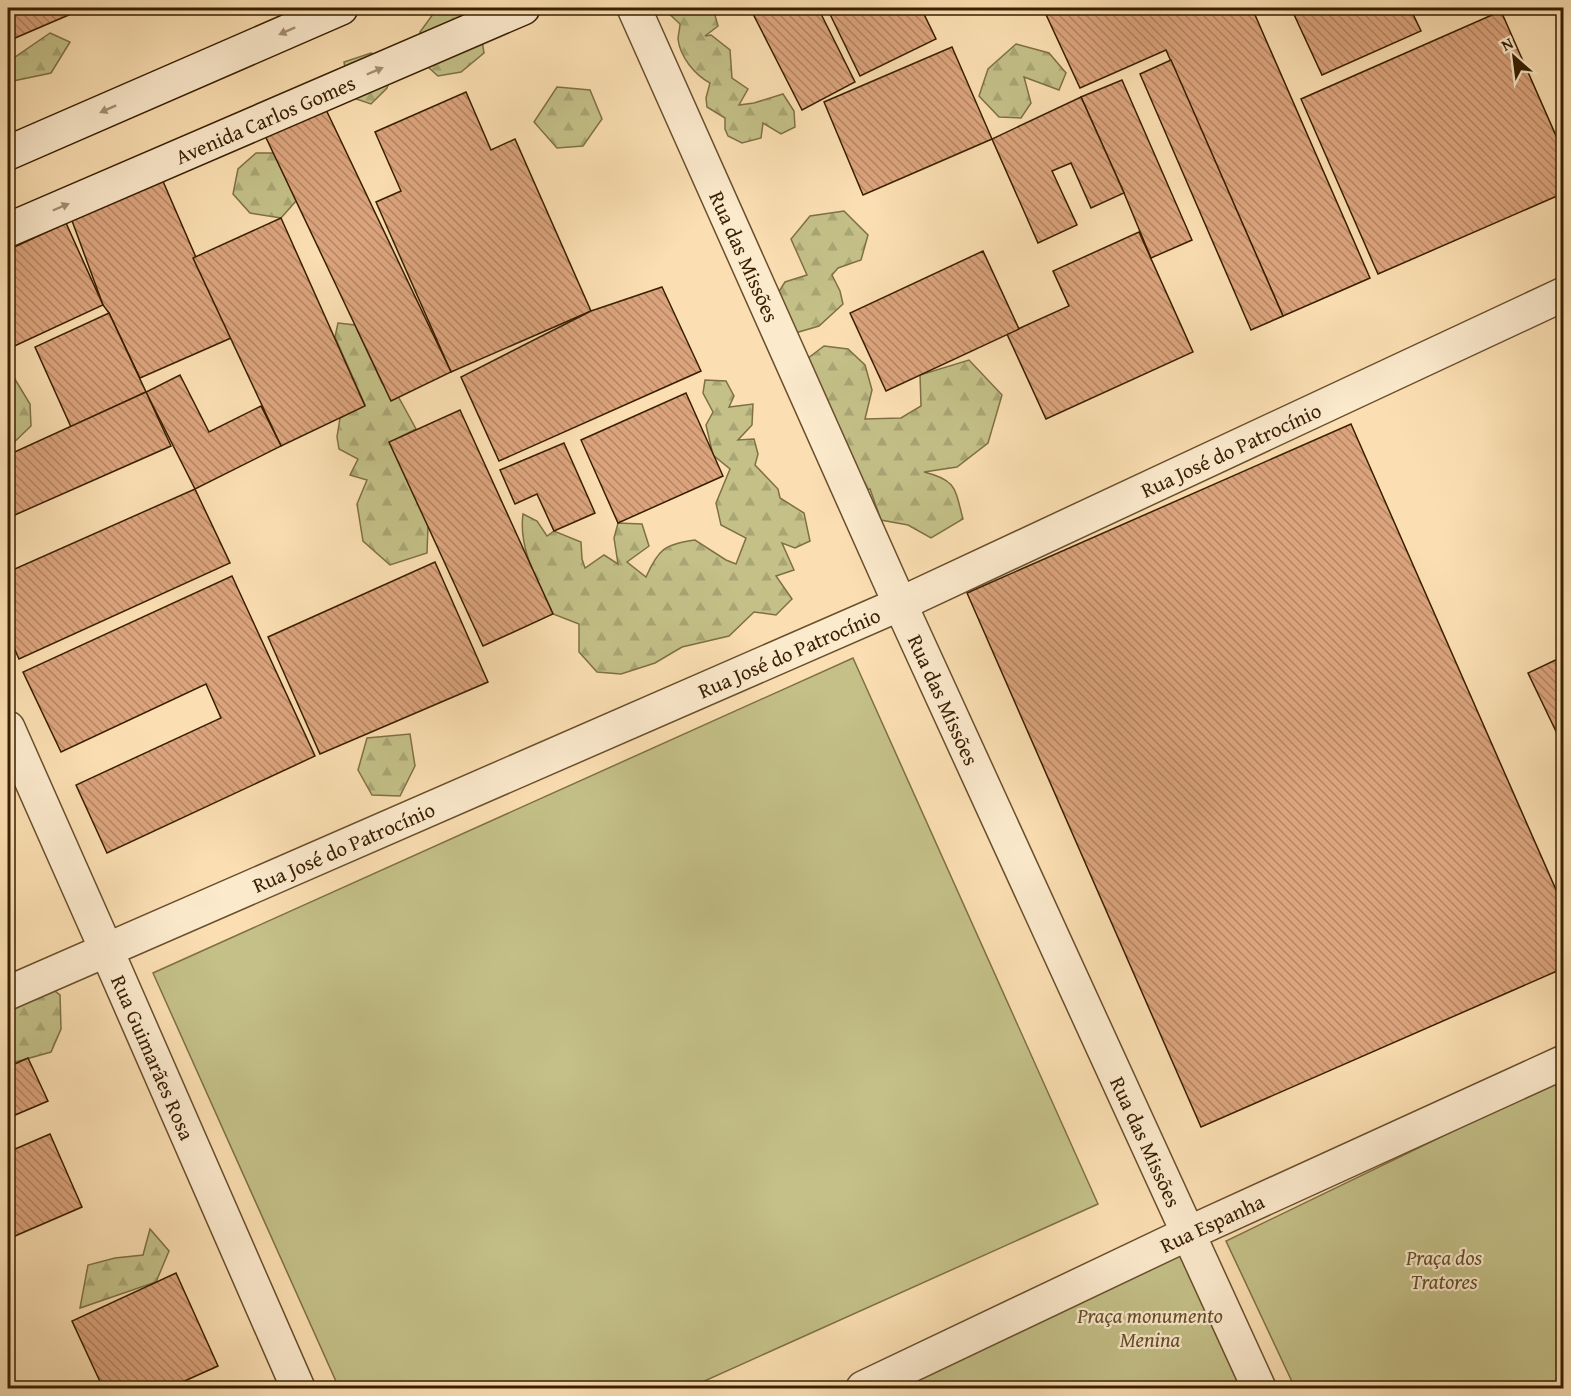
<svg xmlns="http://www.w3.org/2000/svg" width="1571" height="1396" viewBox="0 0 1571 1396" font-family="'Gentium Book Plus',serif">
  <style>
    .forest { fill: url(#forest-firs); stroke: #7e7044; stroke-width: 1.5 }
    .park { fill: #c4c088; stroke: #7e7044; stroke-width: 1.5 }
    .building { fill: url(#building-back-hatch); stroke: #381f00; stroke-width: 1.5 }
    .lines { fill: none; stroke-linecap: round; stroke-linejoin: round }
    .street-casing { stroke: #694f2c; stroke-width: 36 }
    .secondary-casing { stroke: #381f00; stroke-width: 36 }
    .street { stroke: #fceacd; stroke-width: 33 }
    .secondary { stroke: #fceacd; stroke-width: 33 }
    .oneway { fill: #a48f71 }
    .labels { text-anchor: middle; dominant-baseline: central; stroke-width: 4.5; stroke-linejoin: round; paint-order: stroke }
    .street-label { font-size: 21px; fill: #381f00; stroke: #fceacd }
    .park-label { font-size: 21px; font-style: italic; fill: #624f29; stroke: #fceacd }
  </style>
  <defs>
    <pattern id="forest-firs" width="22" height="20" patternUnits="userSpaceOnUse" patternTransform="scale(1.5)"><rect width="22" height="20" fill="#c4c088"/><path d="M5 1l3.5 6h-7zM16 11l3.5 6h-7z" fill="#a9a574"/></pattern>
    <pattern id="building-back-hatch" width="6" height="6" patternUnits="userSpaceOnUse" patternTransform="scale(1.5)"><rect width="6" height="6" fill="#dca47d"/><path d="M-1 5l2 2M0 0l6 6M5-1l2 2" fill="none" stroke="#b38564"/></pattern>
  </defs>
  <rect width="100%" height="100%" fill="#fbdfb2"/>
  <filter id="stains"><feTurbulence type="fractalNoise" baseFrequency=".00333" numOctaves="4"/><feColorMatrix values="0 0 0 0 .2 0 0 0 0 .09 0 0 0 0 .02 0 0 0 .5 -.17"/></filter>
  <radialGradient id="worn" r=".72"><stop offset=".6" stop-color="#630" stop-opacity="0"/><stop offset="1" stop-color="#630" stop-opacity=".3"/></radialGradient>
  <g class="forest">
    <path d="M663,8h50l5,18 -13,10 6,-1 19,15 2,28 16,11 -9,16 15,-2 29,-9 11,17 1,16 -14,7 -18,-11 -2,15 -19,5 -14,-7 -3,-7v-11l-18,-11 -1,-9 4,-15c-15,-8 -30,-26 -32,-44 0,-4 2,-10 2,-15z"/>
    <polygon points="436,10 464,13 480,28 484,53 461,72 438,76 419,59 420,32"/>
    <polygon points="50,33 70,42 51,73 8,82 8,62"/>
    <polygon points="1016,44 1049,53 1066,73 1059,90 1024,77 1031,103 1021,118 999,117 979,96 988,69"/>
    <polygon points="371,53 394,66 387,88 371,104 350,97 344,62"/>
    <polygon points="557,87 590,90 602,119 583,146 557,148 534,122"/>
    <polygon points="256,153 283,153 296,201 281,218 250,213 233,194 238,169"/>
    <polygon points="844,211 868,235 861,260 838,268 832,275 840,291 843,304 819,326 785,336 771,304 785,282 807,275 791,239 810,216"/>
    <polygon points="338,323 355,325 382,383 399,398 416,429 390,442 428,525 427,553 390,565 363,541 357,504 367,480 350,475 358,459 339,449 337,437 340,418 365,405 335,337"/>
    <path d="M824,346l24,3 17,16 7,25 -7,29 36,-1 20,-12 -1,-31 49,-15 33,35 -14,48 -31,24 -33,5c33,8 31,17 39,47l-32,19 -23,-13 -27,-5 -11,-31 -12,4 -55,-131z"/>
    <polygon points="10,371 30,404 31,426 8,448 8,372"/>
    <path d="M705,380l21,1 8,15 -5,11 24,-3 -1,21 -14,15 16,-1 4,15 -3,11 23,24 2,9 24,15 6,28 -15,7 -13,-5 12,27 -18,6 16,23 -16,16 -22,-3 -25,24 -47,11 -27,16 -34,11 -24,-2 -18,-20v-28l-26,-10c-14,-31 -35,-64 -30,-100l14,7 10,15 7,-5 27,11 1,17 3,9 19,-13 14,9 -4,-26 4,-15 24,1 7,22 -22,16 19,15c12,-27 18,-33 49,-37l31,20 10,4 10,-26 -25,-13 -5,-22 14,-34 -17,-14 -7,-30 7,-13 -10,-19z"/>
    <polygon points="410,734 415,766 400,796 372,795 358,770 367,738"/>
    <polygon points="8,971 35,976 60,995 61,1029 51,1052 8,1064"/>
    <polygon points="150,1229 169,1251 156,1282 80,1308 88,1265 115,1258 143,1255"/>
  </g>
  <g class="park">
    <polygon points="853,658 1098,1204 689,1388 339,1388 153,973"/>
    <polygon points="1563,1078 1563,1388 1295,1388 1226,1241"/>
    <polygon points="1180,1245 1245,1388 873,1388"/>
  </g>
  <g class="building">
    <polygon points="8,8 85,8 8,41"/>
    <polygon points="750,8 818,8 855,82 802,110"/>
    <polygon points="827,8 921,8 936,39 860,76"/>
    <polygon points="1043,8 1252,8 1370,278 1283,316 1166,50 1080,88"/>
    <polygon points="1291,8 1410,8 1421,31 1322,75"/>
    <polygon points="1501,11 1564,154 1564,193 1378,274 1301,99"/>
    <polygon points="952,47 992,139 863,195 824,102"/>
    <polygon points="1171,60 1283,316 1251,330 1140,74"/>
    <polygon points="1122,80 1192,240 1151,258 1124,193 1081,97"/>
    <polygon points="466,92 491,150 515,139 591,311 451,372 376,202 401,191 375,132"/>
    <polygon points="320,97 451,372 391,401 260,125"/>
    <polygon points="1081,97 1124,193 1091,208 1071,163 1052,171 1077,225 1038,243 992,139"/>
    <polygon points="162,179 231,338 140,378 109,313 103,305 71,218"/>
    <polygon points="281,218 365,406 281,446 193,258"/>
    <polygon points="66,223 103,305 8,349 8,250"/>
    <polygon points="1139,232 1193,352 1046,419 1007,334 1069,306 1053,271"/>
    <polygon points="983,251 1019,329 886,391 850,313"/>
    <polygon points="662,287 701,371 499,461 461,377 591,311"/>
    <polygon points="109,313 146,392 71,427 35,347"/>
    <polygon points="180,375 209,432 261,406 281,446 195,489 146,392"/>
    <polygon points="146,392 171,446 8,518 8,455"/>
    <polygon points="686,393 723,476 618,523 581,440"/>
    <polygon points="460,410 553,614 483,646 389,442"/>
    <polygon points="1351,424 1564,908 1564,968 1201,1127 967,593"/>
    <polygon points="564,443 595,513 554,531 537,494 515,504 500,470"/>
    <polygon points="195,489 230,563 19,659 8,634 8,572"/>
    <polygon points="435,562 488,682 320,754 268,637"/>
    <polygon points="232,576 315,756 107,853 76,785 221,718 206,684 61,752 23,672"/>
    <polygon points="1564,656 1564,748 1528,673"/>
    <polygon points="28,1058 48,1101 8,1118 8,1067"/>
    <polygon points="50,1134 82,1207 8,1239 8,1152"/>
    <polygon points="176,1273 218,1366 169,1388 103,1388 72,1321"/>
  </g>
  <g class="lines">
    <g class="street-casing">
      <g id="street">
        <path id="s1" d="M634,8l266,596 359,784"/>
        <path id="s2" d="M8,728l98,221 192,439"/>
        <path id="s3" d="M8,993l892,-389 664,-310"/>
        <path id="s4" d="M863,1388l326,-155 375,-171"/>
      </g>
    </g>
    <g class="secondary-casing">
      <g id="secondary">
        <polyline points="8,153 341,8"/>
        <path id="s5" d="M8,230l515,-222"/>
      </g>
    </g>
    <use href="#street" class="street"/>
    <use href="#secondary" class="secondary"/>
  </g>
  <defs><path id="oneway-solid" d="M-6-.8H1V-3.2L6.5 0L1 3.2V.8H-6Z" transform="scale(1.5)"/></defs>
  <g class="oneway">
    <use href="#oneway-solid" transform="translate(287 31) rotate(156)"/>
    <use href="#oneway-solid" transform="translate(375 71) rotate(-23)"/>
    <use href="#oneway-solid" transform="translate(108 109) rotate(156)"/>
    <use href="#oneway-solid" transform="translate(61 207) rotate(-23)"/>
  </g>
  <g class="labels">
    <g class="street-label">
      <text stroke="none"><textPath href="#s5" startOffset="280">Avenida Carlos Gomes</textPath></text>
      <text stroke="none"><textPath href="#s1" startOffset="272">Rua das Missões</textPath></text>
      <text stroke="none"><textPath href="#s3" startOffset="1338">Rua José do Patrocínio</textPath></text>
      <text stroke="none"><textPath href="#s3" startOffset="852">Rua José do Patrocínio</textPath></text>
      <text stroke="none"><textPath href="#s1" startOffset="758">Rua das Missões</textPath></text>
      <text stroke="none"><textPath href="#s3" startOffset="366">Rua José do Patrocínio</textPath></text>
      <text stroke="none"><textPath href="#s2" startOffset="360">Rua Guimarães Rosa</textPath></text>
      <text stroke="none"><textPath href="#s1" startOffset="1244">Rua das Missões</textPath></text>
      <text stroke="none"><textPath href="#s4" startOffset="386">Rua Espanha</textPath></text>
    </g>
    <g class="park-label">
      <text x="1444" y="1257">Praça dos<tspan x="1444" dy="24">Tratores</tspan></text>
      <text x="1150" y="1315">Praça monumento<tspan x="1150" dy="24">Menina</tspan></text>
    </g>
  </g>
  <rect width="1571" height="1396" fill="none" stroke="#fbdfb2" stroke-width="30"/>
  <rect x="9" y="9" width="1553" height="1378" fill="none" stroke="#381f00" stroke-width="3"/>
  <rect x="15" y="15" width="1541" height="1366" fill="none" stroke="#381f00" stroke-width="1.5"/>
  <g transform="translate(1514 57) rotate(332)" stroke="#fceacd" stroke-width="4.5" paint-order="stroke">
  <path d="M0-4.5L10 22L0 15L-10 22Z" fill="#381f00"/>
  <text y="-9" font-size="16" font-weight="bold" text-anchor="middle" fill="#381f00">N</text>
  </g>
  <rect width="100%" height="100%" filter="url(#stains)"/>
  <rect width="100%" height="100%" fill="url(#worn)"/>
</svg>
